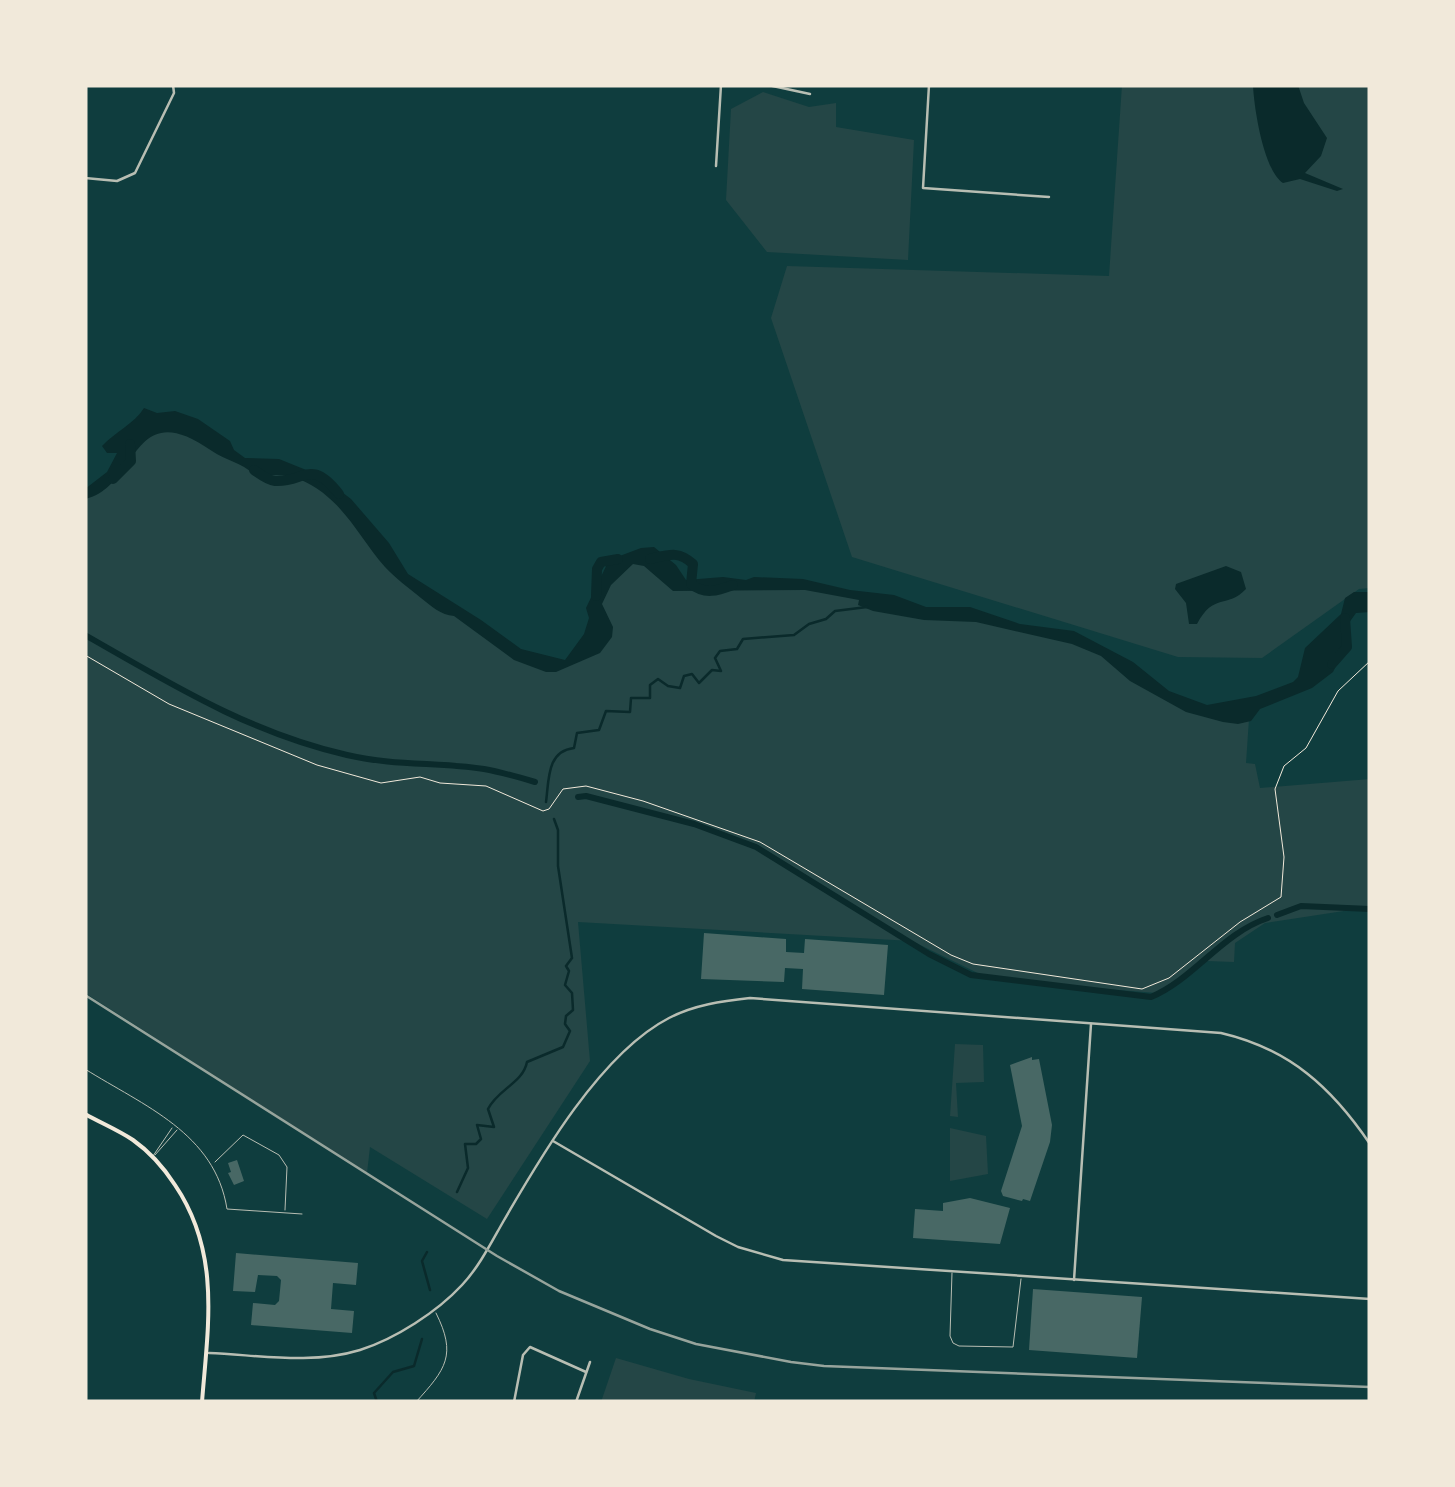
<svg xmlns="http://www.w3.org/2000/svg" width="1455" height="1487" viewBox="0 0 1455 1487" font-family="'Noto Sans',sans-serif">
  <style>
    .green { fill: #244646 }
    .water { fill: #0a2a2b }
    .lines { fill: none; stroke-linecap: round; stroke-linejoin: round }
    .stream { stroke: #0a2a2b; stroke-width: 2.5 }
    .canal { stroke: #0a2a2b; stroke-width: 6 }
    .river { stroke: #0a2a2b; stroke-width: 10 }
    .building { fill: #486865 }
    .path { stroke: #f1e9da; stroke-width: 1 }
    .service { stroke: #b8beb3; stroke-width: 1 }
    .minor { stroke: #b8beb3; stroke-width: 2.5 }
    .tertiary { stroke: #b8beb3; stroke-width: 2.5 }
    .secondary { stroke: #f1e9da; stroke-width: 4 }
    .rail { stroke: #97a49c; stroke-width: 2.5 }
  </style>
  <rect width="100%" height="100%" fill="#0f3d3e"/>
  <g class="green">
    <polygon points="1122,85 1370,85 1370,588 1359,589 1262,658 1178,657 852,557 771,318 787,266 1109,276"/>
    <polygon points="763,92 809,107 836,103 836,127 914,140 908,260 767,252 726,200 731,109"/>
    <polygon points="162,423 242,463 300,474 339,499 393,572 536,667 581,661 599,598 626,564 645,562 699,591 726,587 801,586 1059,638 1107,654 1201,714 1249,719 1246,763 1255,764 1260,788 1370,779 1370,907 1265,923 1235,943 1234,962 1207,961 1157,993 992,980 912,941 578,922 590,1061 487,1219 370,1147 367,1173 85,993 85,498 120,473 129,455"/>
    <polygon points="955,1044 983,1045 984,1082 956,1083 958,1117 950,1116"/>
    <polygon points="950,1128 986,1136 988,1174 950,1181"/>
    <polygon points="616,1358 689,1379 756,1393 754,1402 601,1402"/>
  </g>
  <g class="water">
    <path d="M1253,85h45l6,18 23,35 -6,18 -16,17 38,16 -6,2 -37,-12 -17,4c-19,-12 -29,-74 -30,-98z"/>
    <path d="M144,408l13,5 18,-2 23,8 32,22 4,9 11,8 34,1 42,17 30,23 38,44 19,31 73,46 40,29 44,11 19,-26 5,-16 -3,-10 23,-48 32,-12 13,-1 22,18 10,15 37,-3 23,3 8,-3 49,2 47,11 44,5 32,12h44l50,17 54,7 59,31 36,29 38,14 49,-9 37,-14 5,-5 7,-29 36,-34 4,-16 9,-6h16v20l-14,1 -10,14v19l-13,26 -21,16 -52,21 -9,12 -13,3 -15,-2 -37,-10 -56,-31 -29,-25 -29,-12 -96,-22 -52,-2 -51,-9 -15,-6 1,-5 -54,-10 -132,1 -29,-25 -11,-2 -22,21 -9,19 11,23 -1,10 -12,16 -44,19h-10l-32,-12 -60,-44c-13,-1 -23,-10 -33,-18 -12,-10 -26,-20 -36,-31 -28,-32 -43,-70 -86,-88 -14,-6 -31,-3 -46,-5 -10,-11 -29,-14 -41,-23 -82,-58 -72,35 -127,48v-10l22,-17 10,-19h-10l-5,-7c13,-14 32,-22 42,-38z"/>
    <path d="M1226,566l15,6 5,17c-19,20 -32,3 -49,35h-8l-3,-21 -11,-14 1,-5z"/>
  </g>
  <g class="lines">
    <g class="stream">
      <path d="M546,802c3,-23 1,-51 28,-54l3,-15 22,-3 7,-19 24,1 1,-14h19v-13l8,-6 10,7 12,2 4,-12 8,-2 7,9 13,-13 9,1 -6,-13 5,-7 17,-2 6,-10 51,-4 15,-11 17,-5 9,-8 32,-4"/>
      <path d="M457,1192l11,-24 -3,-24h11l5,-5 -4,-14 17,2 -6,-18c10,-20 35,-26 39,-47l36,-15 7,-16 -5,-7 1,-8 7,-6 -1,-17 -7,-8 4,-14 -3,-5 6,-8 -14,-92v-36l-4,-11"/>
      <polyline points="427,1252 422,1261 430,1290"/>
      <polyline points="377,1402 374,1393 393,1372 414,1366 422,1339"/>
    </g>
    <g class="canal">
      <path d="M85,635c86,49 165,98 262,120 48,11 91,7 137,14 17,3 34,8 51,13"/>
      <path d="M578,797l8,-1 108,28 62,23 173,107 42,21 180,22c43,-18 71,-64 117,-79"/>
      <polyline points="1277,915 1301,906 1370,909"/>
    </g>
    <g class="river">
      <path d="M254,470c6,4 13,10 21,11 29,2 35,-24 64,13"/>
      <polyline points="113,479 131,461 130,444"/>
      <path d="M650,559c18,-4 28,-9 43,5l-2,20c14,11 26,7 42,1"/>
      <polyline points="596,596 597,569 601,562 618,559"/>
      <polyline points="1332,664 1347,647 1345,618"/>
    </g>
  </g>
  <g class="building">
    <polygon points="704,933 786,939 786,952 804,953 805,939 888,945 884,995 802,989 803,969 785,968 784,982 701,979"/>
    <polygon points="1032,1057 1032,1060 1039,1059 1052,1125 1050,1142 1030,1201 1023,1199 1022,1201 1003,1196 1001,1191 1022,1126 1010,1065"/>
    <polygon points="237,1160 244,1181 234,1185 228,1173 231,1172 228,1163"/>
    <polygon points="970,1198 1010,1208 1000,1244 913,1238 915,1209 943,1211 943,1203"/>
    <polygon points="236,1253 358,1263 356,1285 333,1283 331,1309 354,1311 352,1333 251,1325 253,1303 275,1305 279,1301 281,1280 277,1276 258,1275 255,1292 233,1291"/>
    <polygon points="1033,1289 1142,1297 1137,1358 1029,1350"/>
  </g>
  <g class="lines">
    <polyline class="path" points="85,655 169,704 317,765 381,783 420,777 440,783 486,786 543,811 549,809 563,789 586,786 643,801 760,842 951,955 973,964 1142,989 1169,978 1240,922 1281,897 1284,857 1275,789 1284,766 1306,748 1338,691 1370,661"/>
    <g class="service">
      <path d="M85,1069c59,37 130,64 142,140l75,5"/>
      <polyline points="155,1155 177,1130"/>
      <polyline points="153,1156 172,1128"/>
      <polyline points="215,1162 243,1135 279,1155 287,1167 285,1210"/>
      <polyline points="952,1273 950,1336 953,1343 959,1346 1013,1347 1021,1279"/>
      <path d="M416,1402c30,-33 41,-47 20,-89"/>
    </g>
    <g class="minor">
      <polyline points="768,85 810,94"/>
      <polyline points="929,85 923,188 1049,197"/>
      <polyline points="716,166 721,85"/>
      <polyline points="85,178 117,181 135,173 174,93 173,85"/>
      <polyline points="1074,1280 1091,1024"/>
      <polyline points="514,1402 523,1355 530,1347 586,1372"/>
      <polyline points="521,1402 522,1402"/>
      <polyline points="576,1402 590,1362"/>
    </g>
    <g class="tertiary">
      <polyline points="553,1141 716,1236 738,1247 783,1260 1370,1299"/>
      <path d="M209,1353c50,2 102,12 151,-3 35,-11 77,-38 102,-65 17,-18 29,-42 41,-63 38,-66 98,-169 166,-204 25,-13 53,-17 81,-20l471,35c69,16 111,55 149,111"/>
    </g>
    <path class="secondary" d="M85,1114c16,9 33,16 48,26 17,12 31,28 42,45 46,68 33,140 27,217"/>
    <polyline class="rail" points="85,995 497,1256 559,1291 650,1329 696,1344 791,1362 824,1366 1370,1387"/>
  </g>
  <rect width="1455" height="1487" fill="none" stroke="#f1e9da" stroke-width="175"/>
</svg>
